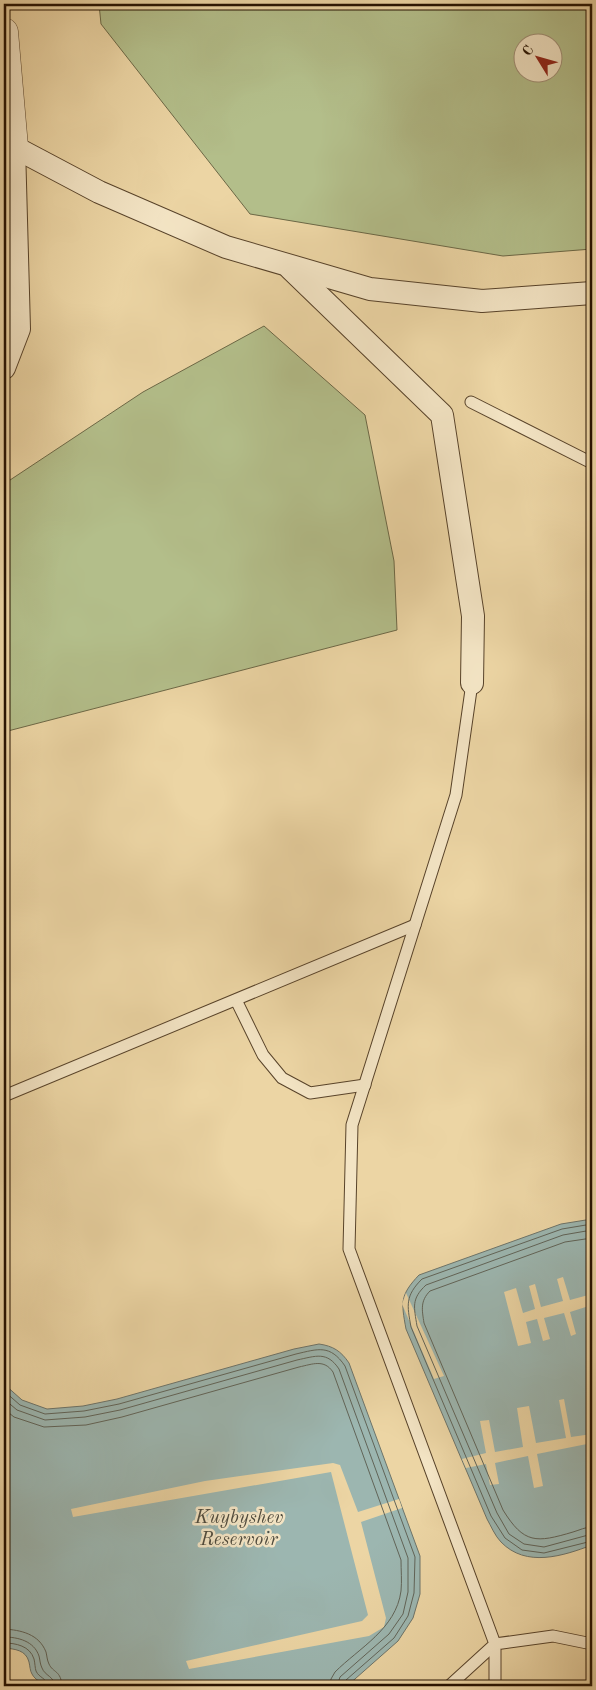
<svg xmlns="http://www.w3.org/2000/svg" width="596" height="1690" viewBox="0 0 596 1690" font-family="'Old Standard TT',serif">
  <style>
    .green { fill: #b3be8a; stroke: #6c6846; fill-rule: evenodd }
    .water { fill: #9cb6b0; stroke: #6d746a }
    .pier { fill: #ecd5a4 }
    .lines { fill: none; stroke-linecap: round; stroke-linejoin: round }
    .shore { stroke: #616458; stroke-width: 1 }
    .service-casing { stroke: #58432a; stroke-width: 13 }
    .minor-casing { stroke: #58432a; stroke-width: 24 }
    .tertiary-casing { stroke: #58432a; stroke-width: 29 }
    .service { stroke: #f3e4c4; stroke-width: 11 }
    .minor { stroke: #f3e4c4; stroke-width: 22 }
    .tertiary { stroke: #f3e4c4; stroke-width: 28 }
    .labels { text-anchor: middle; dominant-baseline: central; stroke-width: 5; stroke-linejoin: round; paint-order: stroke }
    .water-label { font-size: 19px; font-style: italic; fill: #4f4b3e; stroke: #f3e4c4 }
  </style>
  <rect width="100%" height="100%" fill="#ecd5a4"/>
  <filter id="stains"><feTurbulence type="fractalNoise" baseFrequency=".004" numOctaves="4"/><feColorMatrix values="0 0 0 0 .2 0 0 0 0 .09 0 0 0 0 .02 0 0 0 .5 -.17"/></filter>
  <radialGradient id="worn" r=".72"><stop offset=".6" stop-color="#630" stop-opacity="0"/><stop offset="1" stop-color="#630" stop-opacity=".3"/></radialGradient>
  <g class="green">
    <path d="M99,4h493v245l-89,7 -253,-42 -149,-190zM524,42h30v30h-30z"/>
    <polygon points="264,326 365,415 394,561 397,630 4,732 4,484 143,392"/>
  </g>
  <g class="water">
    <path d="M592,1219v326c-29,11 -66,23 -91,-3 -6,-6 -10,-16 -14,-23l-81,-190c-5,-27 -6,-34 13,-54l142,-51z"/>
    <path d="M319,1344c14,2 22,7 30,19l71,193v38l-7,24 -15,23 -51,45h-299c-6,-3 -13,-6 -16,-12 -2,-3 -2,-8 -3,-12 -3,-12 -14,-13 -25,-14v-264l18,16 25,9 36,-3 34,-7 177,-50z"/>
  </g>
  <g class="pier">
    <polygon points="592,1270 592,1305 570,1312 576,1334 571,1336 564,1313 544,1318 550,1339 543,1341 537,1319 526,1322 531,1343 518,1346 504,1292 516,1288 523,1313 535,1309 529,1286 535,1284 541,1307 563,1301 557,1279 563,1277 570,1300 592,1294 586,1272"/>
    <polygon points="406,1293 444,1376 434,1379 402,1304"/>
    <polygon points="564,1399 571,1437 592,1434 592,1443 537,1454 543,1486 534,1488 528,1456 495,1463 499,1484 490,1485 486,1464 466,1468 462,1459 486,1453 480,1421 489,1420 495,1452 523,1447 517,1408 529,1406 536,1443 566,1438 559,1400"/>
    <polygon points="333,1463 340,1465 358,1512 399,1499 402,1508 361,1522 386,1618 384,1627 369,1636 189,1669 186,1661 362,1621 368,1615 331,1472 73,1517 71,1509 205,1481"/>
  </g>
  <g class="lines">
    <g class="shore">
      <path d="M592,1224l-30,5 -140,50c-17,17 -15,26 -11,48l80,189 14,22 17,12 22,3 48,-12"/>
      <path d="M592,1230l-29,5 -137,50c-15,14 -12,22 -9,41l80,187 12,21 15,10 20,3 48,-13"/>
      <path d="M592,1238l-27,4 -135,49c-10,10 -8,19 -6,32l79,187c21,34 33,33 70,22 7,-2 12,-5 19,-5"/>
      <path d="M4,1391l16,14 25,9 39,-3 35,-7 177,-50c22,-5 34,-10 49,12l70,191 -1,36 -6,23 -14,22 -48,42 -2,6"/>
      <path d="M4,1399l13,11 28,10 40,-3 35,-7 177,-50c19,-4 30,-9 42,9l69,189v34l-5,22 -14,20 -49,43 -3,9"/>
      <path d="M4,1409l10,8 30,10 42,-2 36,-8 177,-50c14,-3 25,-8 34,5l68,188c0,10 1,21 0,31 -5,38 -42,57 -66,81l-4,7 -1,7"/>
      <path d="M4,1629c17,1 35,5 42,23 1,4 1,8 3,12 4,9 12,6 13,22"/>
      <path d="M4,1637c14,0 30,4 35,19 1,4 1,8 3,12 3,8 12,8 13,18"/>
      <path d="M4,1643c12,0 26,3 30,16 1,4 1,9 2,12 3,7 11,7 12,15"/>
    </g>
    <g class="service-casing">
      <g id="service">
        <polyline points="471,402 592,463"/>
        <polyline points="236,1000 263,1055 282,1078 310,1093 365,1085"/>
        <polyline points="4,1096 415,925"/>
        <polyline points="449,1686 495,1644 349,1249 352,1125 456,795 472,683"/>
        <polyline points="495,1686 495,1644 553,1636 592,1644"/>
      </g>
    </g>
    <g class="minor-casing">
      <g id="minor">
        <polyline points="14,147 99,192 226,247 370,289 482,301 592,293"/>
        <polyline points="290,268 442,415 473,616 472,683"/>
        <polyline points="4,368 19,329 14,147"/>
      </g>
    </g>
    <g class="tertiary-casing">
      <polyline id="tertiary" points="4,32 14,147"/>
    </g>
    <use href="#service" class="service"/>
    <use href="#minor" class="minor"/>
    <use href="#tertiary" class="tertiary"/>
  </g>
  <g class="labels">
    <g class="water-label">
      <text x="239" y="1518">Kuybyshev<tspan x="239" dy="22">Reservoir</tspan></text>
    </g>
  </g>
  <rect width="596" height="1690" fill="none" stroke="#ecd5a4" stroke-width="20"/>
  <rect x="5" y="5" width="586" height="1680" fill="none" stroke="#261201" stroke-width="2.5"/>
  <rect x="10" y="10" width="576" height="1670" fill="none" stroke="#261201"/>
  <g transform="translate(538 58) rotate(307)"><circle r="24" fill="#f3e4c4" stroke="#a19076"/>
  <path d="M0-4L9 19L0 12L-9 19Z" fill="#8f2418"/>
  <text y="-8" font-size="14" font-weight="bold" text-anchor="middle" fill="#261201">С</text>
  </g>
  <rect width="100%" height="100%" filter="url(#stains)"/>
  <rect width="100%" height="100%" fill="url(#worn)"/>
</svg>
